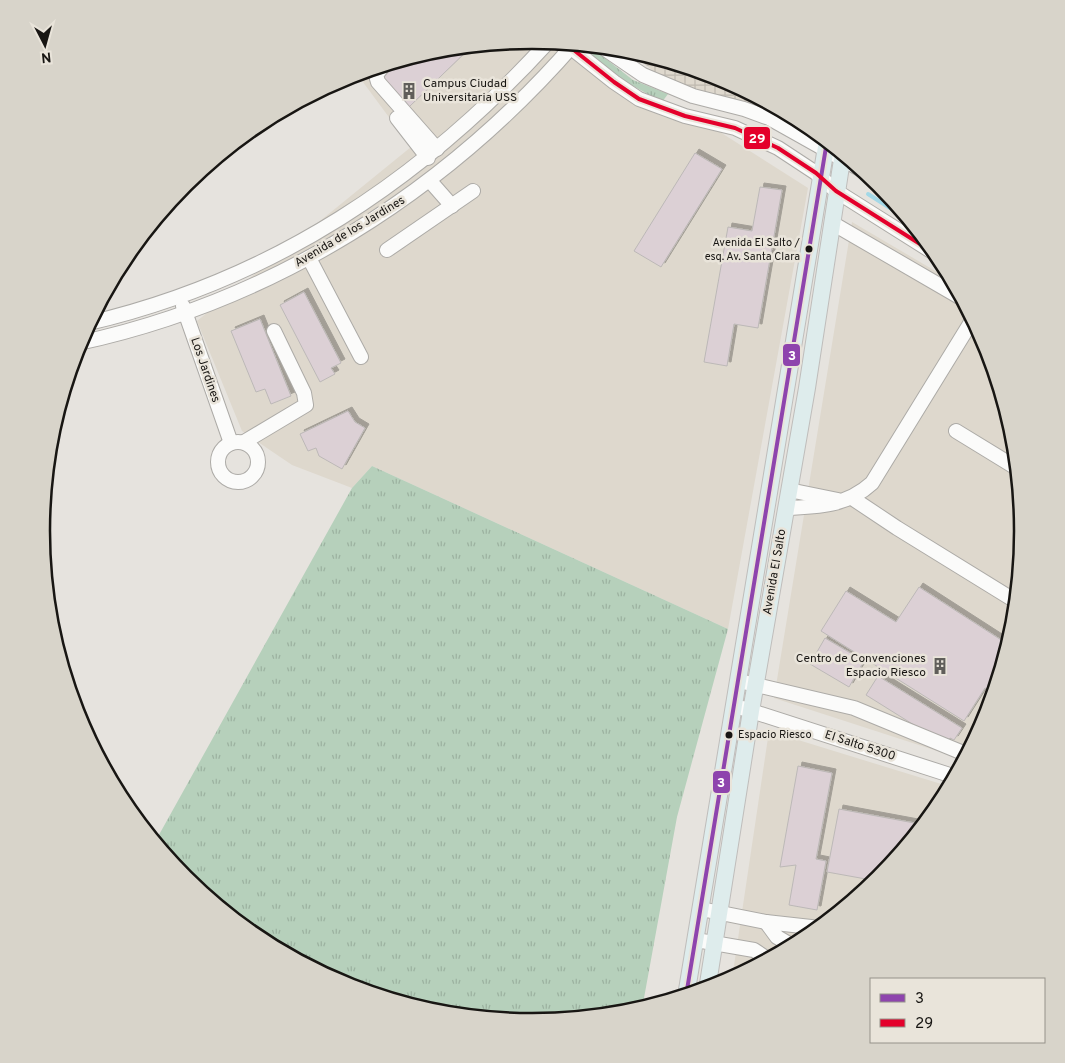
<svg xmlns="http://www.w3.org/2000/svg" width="1065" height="1063" viewBox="0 0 1065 1063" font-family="Overpass,sans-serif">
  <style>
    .built { fill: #ded8cd }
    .industrial { fill: url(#industrial-grid) }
    .grass { fill: url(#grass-tufts) }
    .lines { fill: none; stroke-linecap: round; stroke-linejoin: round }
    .stream { stroke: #a3d8e7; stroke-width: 4 }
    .building { fill: #dcd0d5; stroke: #bcb8b7; filter: url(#shadow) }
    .minor-casing { stroke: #adaba7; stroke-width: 16 }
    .major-casing { stroke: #bfbdbb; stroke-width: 18 }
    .minor { stroke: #fbfbfa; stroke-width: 14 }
    .major { stroke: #deecec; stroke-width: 16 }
    .bus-1-casing { stroke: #e9e4da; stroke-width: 8 }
    .bus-2-casing { stroke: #e9e4da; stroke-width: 8 }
    .bus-1 { stroke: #8e44ad; stroke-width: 4 }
    .bus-2 { stroke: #e4002b; stroke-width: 4 }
    .bus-dot { fill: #181613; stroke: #e9e4da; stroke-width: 2 }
    .labels { text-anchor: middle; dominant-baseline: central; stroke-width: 5; stroke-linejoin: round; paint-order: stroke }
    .bus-label { font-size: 11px; fill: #181613; stroke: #e9e4da; text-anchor: end }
    .poi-label { font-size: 12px; fill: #181613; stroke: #e9e4da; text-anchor: start }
    .street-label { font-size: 12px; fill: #181613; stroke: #e9e4da }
    .rim { fill: none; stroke: #181613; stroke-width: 2.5 }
    .line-badge { stroke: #e9e4da; stroke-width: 2 }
    .badge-label { font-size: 14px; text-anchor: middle; font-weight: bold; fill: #fff }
  </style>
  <defs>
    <pattern id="industrial-grid" width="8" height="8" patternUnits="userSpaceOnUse" patternTransform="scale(1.25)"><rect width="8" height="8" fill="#ded8cd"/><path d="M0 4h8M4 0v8" fill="none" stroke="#beb9af"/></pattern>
    <pattern id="grass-tufts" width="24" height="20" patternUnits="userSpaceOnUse" patternTransform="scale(1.25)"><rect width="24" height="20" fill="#b6d0bb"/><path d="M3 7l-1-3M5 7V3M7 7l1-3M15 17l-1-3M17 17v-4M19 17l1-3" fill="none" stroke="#9cb2a0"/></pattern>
    <filter id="shadow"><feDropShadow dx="4" dy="-4" stdDeviation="0" flood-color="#0004"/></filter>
  </defs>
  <rect width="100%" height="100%" fill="#e6e3de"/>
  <g class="built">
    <polygon points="532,40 553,42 607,86 640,106 664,117 720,132 808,188 728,629 372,466 352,488 292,465 242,431 197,321 411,147 357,74 437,49"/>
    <polygon points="852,222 954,282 987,344 1015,436 1024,532 1014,628 986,720 965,760 774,698"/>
    <polygon points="769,731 951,787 941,805 880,879 805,940 732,979"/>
  </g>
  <polygon class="industrial" points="626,49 721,78 806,123 812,130 765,109 705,93 657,74"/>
  <g class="grass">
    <polygon points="577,44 588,45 633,80 668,94 662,102 619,78"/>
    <polygon points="372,466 728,629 677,817 642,1009 628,1014 532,1023 436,1013 344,985 259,940 185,879 155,842 352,488"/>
  </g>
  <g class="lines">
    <polyline class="stream" points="868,194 912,222"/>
  </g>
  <g class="building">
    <polygon points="472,46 409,107 378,75 389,64 437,49"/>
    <polygon points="695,153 722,169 661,267 634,251"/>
    <polygon points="760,187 782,190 758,328 734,324 727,366 704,362 728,227 752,231"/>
    <polygon points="304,292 341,363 331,368 335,374 320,382 280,305"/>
    <polygon points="260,319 291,396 271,404 265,389 256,392 231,331"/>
    <polygon points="348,411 355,422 365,428 342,469 319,456 316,448 308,451 300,434"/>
    <polygon points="919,587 1009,645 995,693 985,688 964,721 821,631 846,591 896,622"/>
    <polygon points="825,638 864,661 849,687 810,664"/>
    <polygon points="878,676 962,728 954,740 950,738 946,745 866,695"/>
    <polygon points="798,766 832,773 816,859 826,861 817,910 789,905 796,865 780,867"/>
    <polygon points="839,809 925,825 877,881 827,872"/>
  </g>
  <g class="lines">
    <g class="minor-casing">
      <g id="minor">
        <polyline points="565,43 614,82 639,99 685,116 735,128 778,148 816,173 836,191 939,256"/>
        <polyline points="602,47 643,75 693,96 744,109 769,118 867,173"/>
        <polyline points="384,65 376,75 378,82 437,149"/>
        <polyline points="397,118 428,158"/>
        <polyline points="430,181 452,206"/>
        <polyline points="832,223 963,299"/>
        <polyline points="387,250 473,191"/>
        <polyline points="309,258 361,357"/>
        <polyline points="183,306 231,443"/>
        <path d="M89,323c184,-43 333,-143 459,-281"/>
        <path d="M79,343c194,-42 365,-150 495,-299"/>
        <polyline points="956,431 1018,469"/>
        <circle cx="238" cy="462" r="20"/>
        <polyline points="244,442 306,405 304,393 274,331"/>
        <polyline points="789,490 838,500"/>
        <polyline points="852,498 897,528 1017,602"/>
        <path d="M786,508c32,-1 61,-2 86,-25l101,-164"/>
        <polyline points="739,681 854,708 968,755"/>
        <polyline points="742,708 956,777"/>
        <polyline points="701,909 766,922 820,928"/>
        <polyline points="766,922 777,937 794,947"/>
        <polyline points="696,940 754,950 769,960"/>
      </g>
    </g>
    <g class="major-casing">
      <g id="major">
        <polyline points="707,990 751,711 807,388 843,153"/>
        <polyline points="686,996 827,141"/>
      </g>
    </g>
    <use href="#minor" class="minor"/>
    <use href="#major" class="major"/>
    <g class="bus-1-casing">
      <polyline id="bus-1" points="686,996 827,141"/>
    </g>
    <g class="bus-2-casing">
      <polyline id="bus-2" points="565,43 614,82 639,99 685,116 735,128 778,148 816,173 836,191 939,256"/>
    </g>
    <use href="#bus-1" class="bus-1"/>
    <use href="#bus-2" class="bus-2"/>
  </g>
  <defs>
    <g id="building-bare" transform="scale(1.35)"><path d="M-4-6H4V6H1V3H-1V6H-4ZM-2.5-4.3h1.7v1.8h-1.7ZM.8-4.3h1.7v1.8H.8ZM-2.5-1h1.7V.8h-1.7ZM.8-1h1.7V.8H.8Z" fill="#605e5a" stroke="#e9e4da" stroke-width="2.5" paint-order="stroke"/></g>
  </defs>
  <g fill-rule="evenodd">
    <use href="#building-bare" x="409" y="91"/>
    <use href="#building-bare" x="940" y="666"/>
  </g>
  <g class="bus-dot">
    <circle cx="809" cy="249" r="4.5"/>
    <circle cx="729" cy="735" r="4.5"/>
  </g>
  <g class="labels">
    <g class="bus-label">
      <text x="800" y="243">Avenida El Salto /<tspan x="800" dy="14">esq. Av. Santa Clara</tspan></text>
      <text x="738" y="735" text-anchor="start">Espacio Riesco</text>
    </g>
    <g class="poi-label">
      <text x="423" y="84">Campus Ciudad<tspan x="423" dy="14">Universitaria USS</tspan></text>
      <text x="926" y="659" text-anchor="end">Centro de Convenciones<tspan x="926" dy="14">Espacio Riesco</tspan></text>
    </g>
    <g class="street-label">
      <text transform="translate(350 232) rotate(-31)">Avenida de los Jardines</text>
      <text transform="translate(205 370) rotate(71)">Los Jardines</text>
      <text transform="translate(775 572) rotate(-80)">Avenida El Salto</text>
      <text transform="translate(860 746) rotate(18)">El Salto 5300</text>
    </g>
  </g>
  <path d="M0 0H1065V1063H0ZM50 531a482 482 0 1 1 964 0a482 482 0 1 1-964 0Z" fill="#d8d4ca" fill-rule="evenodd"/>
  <path class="rim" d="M50 531a482 482 0 1 1 964 0a482 482 0 1 1-964 0Z"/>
  <g class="line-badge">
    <rect x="743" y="126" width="28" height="24" rx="5" fill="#e4002b"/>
    <rect x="782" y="343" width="19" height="24" rx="5" fill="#8e44ad"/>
    <rect x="712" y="770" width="19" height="24" rx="5" fill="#8e44ad"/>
  </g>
  <g class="badge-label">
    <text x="757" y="143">29</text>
    <text x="792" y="360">3</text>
    <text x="721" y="787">3</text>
  </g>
  <rect x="870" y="978" width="175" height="65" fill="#e9e4da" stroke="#95928a"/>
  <rect x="880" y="994" width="25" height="8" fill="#8e44ad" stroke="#95928a"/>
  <text x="915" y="1003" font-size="15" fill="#181613">3</text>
  <rect x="880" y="1019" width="25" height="8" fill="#e4002b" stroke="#95928a"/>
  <text x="915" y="1028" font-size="15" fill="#181613">29</text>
  <g transform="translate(45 45) rotate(174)" stroke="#e9e4da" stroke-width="4" paint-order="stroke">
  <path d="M0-4L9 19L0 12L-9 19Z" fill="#181613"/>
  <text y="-8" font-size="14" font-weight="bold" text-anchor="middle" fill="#181613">N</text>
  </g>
</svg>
